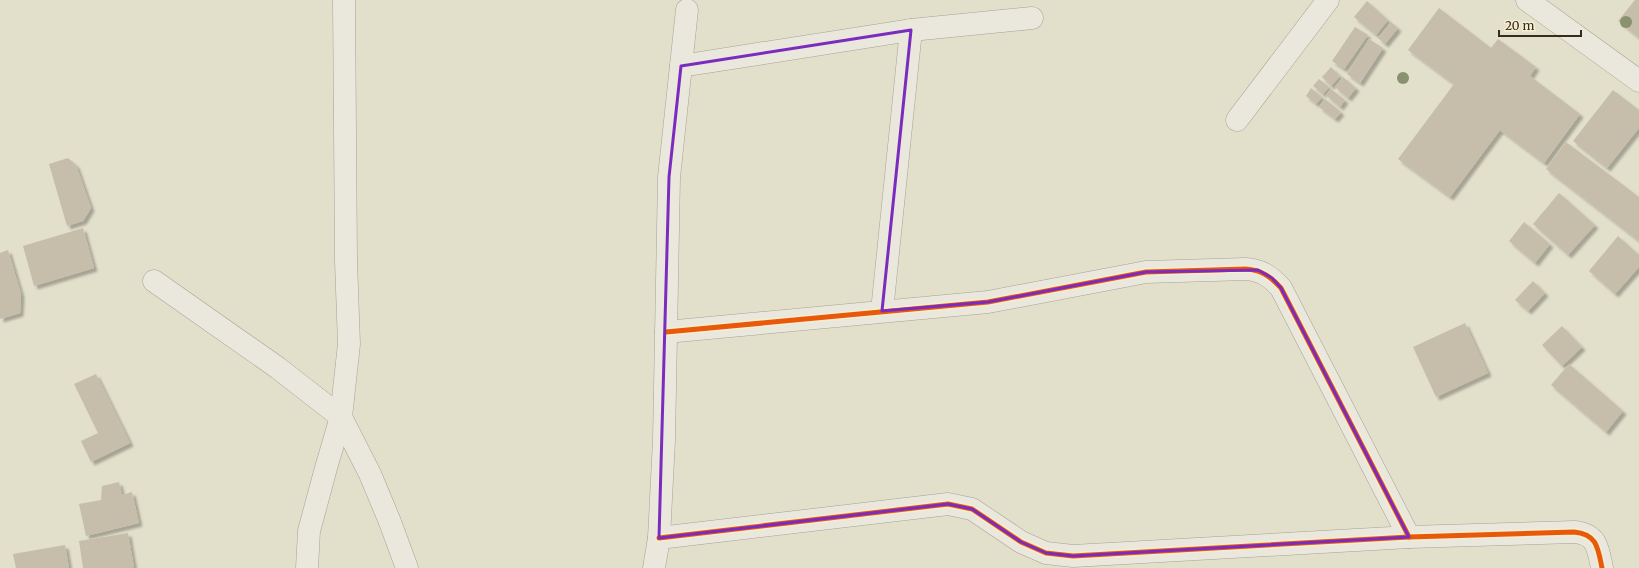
<svg xmlns="http://www.w3.org/2000/svg" width="1639" height="568" viewBox="0 0 1639 568" font-family="Merriweather,serif">
  <style>
    .building { fill: #c6bdab; filter: url(#shadow) }
    .lines { fill: none; stroke-linecap: round; stroke-linejoin: round }
    .minor-casing { stroke: #a7a294; stroke-width: 23 }
    .minor { stroke: #eae8dc; stroke-width: 22 }
    .cycleway-casing { stroke: #f5eed0; stroke-width: 8 }
    .cycleway { stroke: #e8590c; stroke-width: 5 }
    .tree { fill: #89916e }
    .marked { fill: none; stroke: #7b2cbf; stroke-width: 3; stroke-linejoin: round }
  </style>
  <defs>
    <filter id="shadow"><feDropShadow dx="3.5" dy="3.5" stdDeviation="1" flood-color="#0004"/></filter>
  </defs>
  <rect width="100%" height="100%" fill="#e2dfca"/>
  <g class="building">
    <polygon points="1635,0 1639,0 1639,38 1618,21"/>
    <polygon points="1367,1 1388,20 1376,35 1354,17"/>
    <polygon points="1439,8 1491,48 1498,39 1536,67 1530,76 1580,114 1544,163 1500,130 1450,197 1398,159 1454,84 1408,50"/>
    <polygon points="1391,22 1398,28 1385,44 1378,38"/>
    <polygon points="1355,27 1368,35 1344,69 1332,61"/>
    <polygon points="1369,39 1383,48 1360,83 1347,74"/>
    <polygon points="1331,67 1340,76 1331,86 1322,77"/>
    <polygon points="1343,77 1356,88 1348,98 1335,87"/>
    <polygon points="1319,79 1329,87 1323,94 1313,86"/>
    <polygon points="1311,88 1322,97 1316,104 1306,96"/>
    <polygon points="1331,89 1345,100 1340,107 1326,95"/>
    <polygon points="1613,90 1639,110 1639,128 1607,168 1573,141"/>
    <polygon points="1325,99 1341,112 1335,119 1319,107"/>
    <polygon points="1566,142 1639,197 1639,241 1546,169"/>
    <polygon points="68,158 76,165 91,208 83,221 67,226 49,164"/>
    <polygon points="1559,193 1595,225 1568,255 1533,224"/>
    <polygon points="1524,222 1550,244 1535,263 1509,241"/>
    <polygon points="83,228 94,268 34,286 23,246"/>
    <polygon points="1618,236 1639,255 1639,267 1615,294 1589,271"/>
    <polygon points="8,250 21,294 20,313 0,319 0,253"/>
    <polygon points="1533,281 1545,293 1528,311 1515,300"/>
    <polygon points="1465,323 1488,373 1436,397 1413,347"/>
    <polygon points="1562,326 1582,347 1562,366 1542,345"/>
    <polygon points="1569,364 1623,411 1606,432 1551,385"/>
    <polygon points="96,374 130,443 91,462 81,441 98,433 74,384"/>
    <polygon points="119,482 122,495 132,492 139,523 86,536 79,504 101,500 102,486"/>
    <polygon points="128,533 134,568 83,568 79,541"/>
    <polygon points="65,545 69,568 16,568 13,554"/>
  </g>
  <g class="lines">
    <g class="minor-casing">
      <g id="minor">
        <polyline points="1527,0 1639,81"/>
        <polyline points="681,66 911,30 1032,18"/>
        <polyline points="1237,120 1328,0"/>
        <polyline points="154,281 278,368 341,417 370,474 390,522 407,568"/>
        <polyline points="882,311 911,30"/>
        <path d="M666,332l322,-30 158,-30 100,-3c15,1 24,7 35,19l128,249"/>
        <path d="M659,538l289,-34 24,5 49,33 25,11 27,3 336,-19 165,-5c23,2 24,16 28,36"/>
        <polyline points="307,568 309,531 326,468 341,417 349,344 346,261 344,0"/>
        <polyline points="654,568 659,538 664,440 669,177 687,10"/>
      </g>
    </g>
    <use href="#minor" class="minor"/>
    <g class="cycleway-casing">
      <g id="cycleway">
        <path d="M666,332l322,-30 158,-30 100,-3c15,1 24,7 35,19l128,249"/>
        <path d="M659,538l289,-34 24,5 49,33 25,11 27,3 336,-19 165,-5c23,2 24,16 28,36"/>
      </g>
    </g>
    <use href="#cycleway" class="cycleway"/>
  </g>
  <g class="tree">
    <circle cx="1626" cy="22" r="6"/>
    <circle cx="1403" cy="78" r="6"/>
  </g>
  <path class="marked" d="M911,30l-29,281 106,-9 158,-30 112,-2 14,8 9,10 128,249 -336,19 -27,-3 -25,-11 -49,-33 -24,-5 -289,34 10,-361 12,-111z"/>
  <path d="M1499 30v6h82v-6" fill="none" stroke="#362c1d" stroke-width="2"/>
  <text x="1505" y="30" font-size="12" fill="#362c1d" stroke="#f5eed0" stroke-width="3" paint-order="stroke">20 m</text>
</svg>
